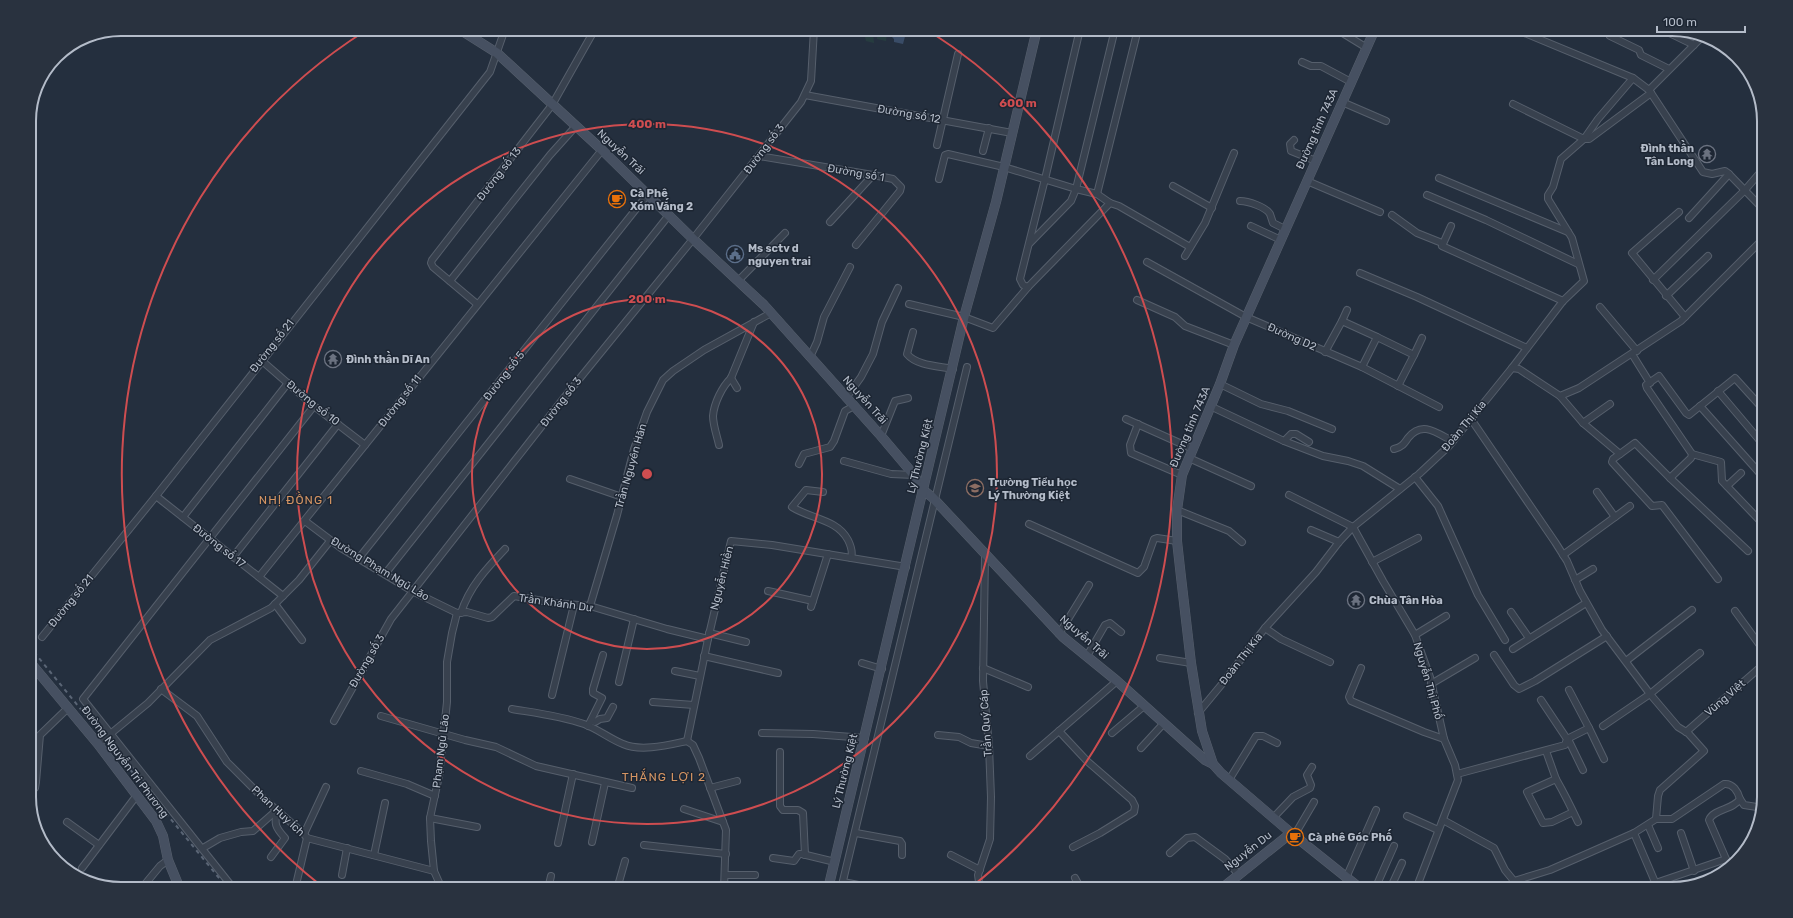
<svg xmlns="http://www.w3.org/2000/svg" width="1793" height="918" viewBox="0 0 1793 918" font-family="Rubik,sans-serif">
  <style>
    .grass { fill: url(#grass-tufts) }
    .water { fill: #394c67 }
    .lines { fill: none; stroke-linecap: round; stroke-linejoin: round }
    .street-casing { stroke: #565f6c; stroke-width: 8 }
    .secondary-casing { stroke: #565f6c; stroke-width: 10 }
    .street { stroke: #38414e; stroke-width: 6 }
    .secondary { stroke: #465061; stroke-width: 9 }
    .rail { stroke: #5a6575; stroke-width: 2; stroke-dasharray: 4 4; stroke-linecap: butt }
    .ring { fill: none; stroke: #ce4d50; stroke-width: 2 }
    .labels { text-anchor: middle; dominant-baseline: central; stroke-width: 3; stroke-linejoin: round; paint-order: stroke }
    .street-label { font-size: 11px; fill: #b4bcc9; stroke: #1d2633 }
    .poi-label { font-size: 11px; font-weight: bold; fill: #b4bcc9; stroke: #1d2633; text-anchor: start }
    .neighbourhood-label { font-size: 12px; letter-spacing: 1px; fill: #d59563; stroke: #1d2633 }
    .rim { fill: none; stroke: #b4bcc9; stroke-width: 2 }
    .centre { fill: #ce4d50; stroke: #1d2633; stroke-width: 2 }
    .ring-label { font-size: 12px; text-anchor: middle; font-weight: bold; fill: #ce4d50; stroke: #1d2633; stroke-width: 3; stroke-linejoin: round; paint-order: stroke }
  </style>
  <defs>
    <pattern id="grass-tufts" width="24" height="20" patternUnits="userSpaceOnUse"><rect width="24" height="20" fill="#263c3f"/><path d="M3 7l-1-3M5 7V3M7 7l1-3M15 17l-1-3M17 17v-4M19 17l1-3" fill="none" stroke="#435659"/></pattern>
  </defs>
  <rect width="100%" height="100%" fill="#242f3e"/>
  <g class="grass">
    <polygon points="886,31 887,31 886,41 877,39 878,32 884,33"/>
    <polygon points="864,32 873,34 874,43 866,41"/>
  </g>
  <polygon class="water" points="896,29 907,29 903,44 894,42 894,39 891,36 892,32"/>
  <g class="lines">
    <g class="street-casing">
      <g id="street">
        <polyline points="1080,29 1045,179 1020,279 1023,285 1028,287 1110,203"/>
        <polyline points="1336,29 1367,48"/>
        <polyline points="1515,29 1633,78 1649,90 1703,172 1712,174 1725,171 1729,174 1764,210"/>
        <polyline points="1661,29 1694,45"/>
        <polyline points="1610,36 1639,50 1641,55 1669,69"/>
        <polyline points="1302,62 1311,66 1321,66 1351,82"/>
        <polyline points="1649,90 1703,36"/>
        <polyline points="805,95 1012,133"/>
        <polyline points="1342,102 1386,121"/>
        <polyline points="1513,104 1584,139 1589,139 1651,93"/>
        <polyline points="1294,140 1290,144 1291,151 1316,161"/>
        <polyline points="937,145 958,54"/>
        <polyline points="983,151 989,128"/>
        <polyline points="759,156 873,175 893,179 901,187 900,191 856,245"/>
        <polyline points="1439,178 1568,232"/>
        <polyline points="939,179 945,155 948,154 1004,167 1076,189 1097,194 1110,203 1119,206 1190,247"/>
        <polyline points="1307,181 1380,212"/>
        <polyline points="1173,186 1212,208"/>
        <polyline points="1097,194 1137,33 1122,29"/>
        <polyline points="1427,195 1486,220 1578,264"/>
        <path d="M1240,201c8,0 26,6 30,13 1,3 2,6 3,9l12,6"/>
        <polyline points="1679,212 1632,253 1685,317"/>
        <polyline points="1392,215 1417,233 1442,243"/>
        <polyline points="1689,218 1729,174"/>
        <polyline points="830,222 873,175"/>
        <polyline points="1251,226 1281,240"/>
        <polyline points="1451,226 1442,246 1563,301"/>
        <polyline points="1030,243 1071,201 1076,189 1115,29"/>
        <polyline points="1185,256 1205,223 1234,153"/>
        <polyline points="1147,262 1246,317 1362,367 1439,407"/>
        <polyline points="1360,273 1417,297 1527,348"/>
        <polyline points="1653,280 1745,190 1764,168"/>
        <polyline points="450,281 550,155 576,126"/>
        <polyline points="738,281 785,233"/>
        <polyline points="1666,296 1708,256"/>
        <polyline points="1137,300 1175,317 1185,326 1234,345"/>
        <polyline points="477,304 433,267 431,263 432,260 552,105 595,29"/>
        <polyline points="909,304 964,317 993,328 1028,287"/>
        <polyline points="1600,307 1637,351"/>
        <polyline points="1342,321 1347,310"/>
        <path d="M913,332l-6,22c10,12 31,12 46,15"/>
        <polyline points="1377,337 1414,355 1398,386"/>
        <polyline points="1325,352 1342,321 1377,337 1362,367"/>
        <polyline points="1632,354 1650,383"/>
        <polyline points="1414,355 1422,338"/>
        <polyline points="810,357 817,342 824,317 850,267"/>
        <polyline points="261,360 314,406 365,445"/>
        <polyline points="1512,368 1563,301 1584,281 1572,238 1548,199 1548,195 1553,187 1561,159 1584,139 1598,119 1633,78"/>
        <polyline points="731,378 737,388"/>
        <polyline points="1220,384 1261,404 1288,411 1332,429"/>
        <polyline points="1718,391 1761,442"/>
        <polyline points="1560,396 1583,423 1620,454 1613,459 1612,462 1652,506 1662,505 1718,579"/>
        <polyline points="846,398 861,377 873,354 882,322 898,288"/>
        <polyline points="1210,406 1284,441 1291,434 1296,434 1309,442"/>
        <polyline points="1700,406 1764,478"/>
        <polyline points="1126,419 1193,449"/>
        <polyline points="1471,419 1555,542 1567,561 1580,591 1602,630 1650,694 1678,727 1688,733 1704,751 1660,790 1658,796 1656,819"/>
        <polyline points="1583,423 1610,404"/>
        <polyline points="1138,424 1130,445 1131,453 1182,475"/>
        <polyline points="881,436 895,401 908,398"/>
        <polyline points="1284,441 1323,456 1348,461 1363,466 1400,489"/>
        <path d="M719,445c-2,-9 -6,-20 -6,-29 1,-13 9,-29 18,-38l23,-56"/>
        <path d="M1394,449c8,-2 10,-5 14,-11 14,-18 29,-5 44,3"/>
        <polyline points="1620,454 1635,443 1670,478 1748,551"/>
        <polyline points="1692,454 1721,462 1722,481 1764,525"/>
        <polyline points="1189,458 1251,486"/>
        <polyline points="844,461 891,474 914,475"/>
        <polyline points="799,464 804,454 830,447 834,441 845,411 854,406"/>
        <polyline points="1415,477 1438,506 1478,595 1505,640"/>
        <polyline points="1670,478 1691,458 1692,454 1647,388 1646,385 1659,376 1686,413 1689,415 1735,378 1764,410"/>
        <polyline points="570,479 622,497"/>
        <polyline points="1727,486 1741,473"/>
        <path d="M823,492l-17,-2 -14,17c19,12 45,12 56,33 3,6 5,12 3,18"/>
        <polyline points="1597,492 1615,517"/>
        <polyline points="1289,495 1353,527 1383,581 1415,635 1430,677 1444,739 1455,765 1458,780 1416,889"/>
        <polyline points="156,496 283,596"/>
        <polyline points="1177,510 1229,531 1242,542"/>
        <polyline points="183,517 288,383"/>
        <polyline points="305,521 341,548 414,592 457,613 467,612 488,618 492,617 514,596 555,603 590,606 667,629 708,639"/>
        <polyline points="1029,524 1138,573 1144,567 1154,539 1157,538 1177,541"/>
        <polyline points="1311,530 1339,542"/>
        <polyline points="1563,555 1630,506"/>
        <polyline points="233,557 338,424"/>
        <polyline points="359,558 648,194"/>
        <polyline points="1372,562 1418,538"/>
        <polyline points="385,574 669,215"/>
        <polyline points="259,577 602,150"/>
        <polyline points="1575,580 1593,569"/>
        <polyline points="768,591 813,601"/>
        <polyline points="275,604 302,640"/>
        <polyline points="590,606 617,515 634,449 647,412 663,380 673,371 704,350 771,313"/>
        <polyline points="811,607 828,554"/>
        <polyline points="1735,611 1764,651"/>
        <polyline points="1511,612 1529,638"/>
        <path d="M461,613c8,-26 26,-45 44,-64"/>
        <polyline points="1265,628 1281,639 1330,662"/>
        <polyline points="709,633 746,642"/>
        <polyline points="1059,634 1089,585"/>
        <polyline points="1415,635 1446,616"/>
        <polyline points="42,637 156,496 490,72 505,29"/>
        <polyline points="1513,649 1586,603"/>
        <polyline points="1494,655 1514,685 1519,689 1535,681 1607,636"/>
        <polyline points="704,656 778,673"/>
        <polyline points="1087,656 1105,625 1110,623 1121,632"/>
        <polyline points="1160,658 1191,663"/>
        <polyline points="1626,661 1692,610"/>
        <polyline points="862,663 882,669"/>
        <polyline points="983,668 1028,687"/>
        <polyline points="1361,668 1349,697 1351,701 1424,732 1444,739"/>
        <polyline points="675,671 700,676"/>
        <polyline points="619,682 634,619"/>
        <polyline points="1431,684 1475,658"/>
        <polyline points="161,689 197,716 227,762 263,798 304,834 307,838 434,871"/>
        <polyline points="552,695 574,605"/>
        <polyline points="653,702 694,705"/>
        <path d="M512,709c24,4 49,7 72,15 14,5 26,15 39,20 18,8 45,1 64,-3"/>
        <polyline points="1198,713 1222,684 1265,628 1316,572 1339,542 1353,527 1419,474 1449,446 1512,368 1519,369 1560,396 1579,388 1681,321 1764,238"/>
        <polyline points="381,716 465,740 496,747 536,766 632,788"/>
        <polyline points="334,721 391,619 563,399 693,239 801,102 811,81 814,29"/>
        <polyline points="591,721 595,722 600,719 607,718 613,707"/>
        <polyline points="588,726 602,698 593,693 593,689 603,655"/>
        <polyline points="1603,726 1650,694 1700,653"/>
        <polyline points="1589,728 1604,759"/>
        <polyline points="1059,731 1087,761 1132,800 1135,806 1134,812 1100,833 1073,847"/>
        <polyline points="1686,732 1764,664"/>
        <polyline points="762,733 813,734 865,738"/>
        <polyline points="1112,733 1144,706"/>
        <polyline points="29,735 39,737"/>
        <polyline points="938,735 959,737 971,743 989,746"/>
        <polyline points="1567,739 1589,728 1569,690"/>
        <polyline points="1568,739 1583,770"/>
        <polyline points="687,741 708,639 731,541 772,545 906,567"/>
        <polyline points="687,741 693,745 699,758 726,830 724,889"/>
        <polyline points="98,744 148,703 210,640 271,608 299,580 330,541"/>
        <polyline points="1141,748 1164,723"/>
        <polyline points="1546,751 1556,779"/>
        <polyline points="780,752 780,806 783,810 798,810 803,813 805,855"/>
        <polyline points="1030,756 1117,681"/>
        <polyline points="361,771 407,784 435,796"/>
        <polyline points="1457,774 1565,745 1567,739 1541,700"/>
        <polyline points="1229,780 1256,736 1263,736 1277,743"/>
        <polyline points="710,788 737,781"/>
        <polyline points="29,793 35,788 36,782 40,735 68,708"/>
        <polyline points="1740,799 1744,805 1757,807 1761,811"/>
        <polyline points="684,809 723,822"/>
        <path d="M1573,812l-21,10 -9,1 -16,-31 29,-13c8,14 15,28 22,43"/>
        <polyline points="1407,816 1438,830"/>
        <polyline points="430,818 477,827"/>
        <polyline points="1273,818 1293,797 1310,788 1311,785 1307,775 1312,767"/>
        <polyline points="1443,820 1494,848 1505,870 1514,881"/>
        <polyline points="67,822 99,845"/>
        <polyline points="1648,825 1658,848"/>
        <polyline points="856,833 900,841 902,844 902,855"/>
        <polyline points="1634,833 1658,889"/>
        <polyline points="1681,833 1694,871"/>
        <polyline points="304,834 326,787"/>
        <polyline points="1294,836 1314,802"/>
        <polyline points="592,842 605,783"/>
        <polyline points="558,843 573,774"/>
        <polyline points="644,845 726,854"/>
        <polyline points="203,848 220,838 241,832 253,831 277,810"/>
        <polyline points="1170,853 1187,838 1195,837 1225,859 1239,875"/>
        <polyline points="374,855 385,803"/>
        <polyline points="951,855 980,870"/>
        <path d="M271,857l14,-19c-10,-11 -11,-14 -8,-28"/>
        <polyline points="773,858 794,861 799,854 802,854 835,862"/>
        <polyline points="82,868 137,795"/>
        <polyline points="342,875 347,848"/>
        <polyline points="725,875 755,875"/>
        <polyline points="1075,878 1081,889"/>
        <polyline points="1346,878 1376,810"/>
        <polyline points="843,882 879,889"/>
        <polyline points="141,889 160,866 168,860"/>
        <polyline points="234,889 83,699 314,406"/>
        <polyline points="295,889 307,838"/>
        <polyline points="442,889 434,871 431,841 430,818 439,776 447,702 447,662 452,633 457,613"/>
        <polyline points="548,889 551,876"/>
        <polyline points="617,889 625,861"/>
        <polyline points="841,889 967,367"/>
        <polyline points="980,889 978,875 990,839 991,797 989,746 983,681 985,556"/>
        <polyline points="1375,889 1394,846"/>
        <polyline points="1390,889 1402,863"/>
        <path d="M1511,889l3,-8 36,-11 41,-18 43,-19 22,-14h16l52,-35c9,-1 14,8 16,15 -7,11 -27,10 -31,21l17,39"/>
        <polyline points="1638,889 1726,859 1729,867"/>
      </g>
    </g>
    <g class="secondary-casing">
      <g id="secondary">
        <polyline points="459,29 497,53 602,150 693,239 764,305 881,436 914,475 923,490 932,497 1063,637 1117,681 1205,760 1213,764"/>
        <polyline points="29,661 98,744 156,821 163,836 168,860 180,889"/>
        <polyline points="828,889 964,317 996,202 1037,29"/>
        <polyline points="1221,889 1291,833"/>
        <polyline points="1361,889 1291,833 1221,773 1213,764 1202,731 1191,663 1181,577 1177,541 1177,510 1182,475 1220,384 1234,345 1375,29"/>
      </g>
    </g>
    <use href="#street" class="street"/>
    <use href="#secondary" class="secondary"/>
    <polyline class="rail" points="29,646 228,889"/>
  </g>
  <g class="ring">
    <circle cx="647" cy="474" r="175"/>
    <circle cx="647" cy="474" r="350"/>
    <path d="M324 888A525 525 0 0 1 365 31M929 31A525 525 0 0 1 970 888"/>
  </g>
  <defs>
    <g id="temple-ring" transform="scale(0.9)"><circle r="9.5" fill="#1d2633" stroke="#6b7280" stroke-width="1.5"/><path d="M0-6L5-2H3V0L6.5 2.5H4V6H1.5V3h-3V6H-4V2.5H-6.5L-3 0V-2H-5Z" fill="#6b7280"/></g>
    <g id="cafe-ring" transform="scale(0.9)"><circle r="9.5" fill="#1d2633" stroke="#e8710a" stroke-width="1.5"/><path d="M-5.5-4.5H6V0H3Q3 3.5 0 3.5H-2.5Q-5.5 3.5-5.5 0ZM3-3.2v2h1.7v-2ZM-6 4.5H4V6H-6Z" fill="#e8710a"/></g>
    <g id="civic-ring" transform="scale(0.9)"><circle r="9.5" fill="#1d2633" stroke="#5c6f8a" stroke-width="1.5"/><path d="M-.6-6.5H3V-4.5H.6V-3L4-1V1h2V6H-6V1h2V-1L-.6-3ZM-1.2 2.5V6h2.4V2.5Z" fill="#5c6f8a"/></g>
    <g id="school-ring" transform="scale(0.9)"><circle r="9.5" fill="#1d2633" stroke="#8d6e63" stroke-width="1.5"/><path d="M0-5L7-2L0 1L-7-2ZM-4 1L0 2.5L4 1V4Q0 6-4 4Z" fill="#8d6e63"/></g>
  </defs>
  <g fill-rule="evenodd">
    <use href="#temple-ring" x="1707" y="154"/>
    <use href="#cafe-ring" x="617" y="199"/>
    <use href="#civic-ring" x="735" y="254"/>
    <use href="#temple-ring" x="333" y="359"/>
    <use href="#school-ring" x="975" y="488"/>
    <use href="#temple-ring" x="1356" y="600"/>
    <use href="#cafe-ring" x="1295" y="837"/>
  </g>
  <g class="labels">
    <g class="street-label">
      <text transform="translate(909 114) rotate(10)">Đường số 12</text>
      <text transform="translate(1317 129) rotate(-66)">Đường tỉnh 743A</text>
      <text transform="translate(764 149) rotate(-53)">Đường số 3</text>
      <text transform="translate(621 152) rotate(43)">Nguyễn Trãi</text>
      <text transform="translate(856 173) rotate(10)">Đường số 1</text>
      <text transform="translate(499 174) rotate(-52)">Đường số 13</text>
      <text transform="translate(1292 337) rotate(24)">Đường D2</text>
      <text transform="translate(272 346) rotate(-52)">Đường số 21</text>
      <text transform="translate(504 376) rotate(-52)">Đường số 5</text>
      <text transform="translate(865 400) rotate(48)">Nguyễn Trãi</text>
      <text transform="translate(400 401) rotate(-52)">Đường số 11</text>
      <text transform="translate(561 402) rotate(-52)">Đường số 3</text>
      <text transform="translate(313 403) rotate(39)">Đường số 10</text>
      <text transform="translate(1464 426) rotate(-50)">Đoàn Thị Kia</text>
      <text transform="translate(1190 427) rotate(-67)">Đường tỉnh 743A</text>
      <text transform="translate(920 456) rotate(-76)">Lý Thường Kiệt</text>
      <text transform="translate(631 466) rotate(-74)">Trần Nguyên Hãn</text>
      <text transform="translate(219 546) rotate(38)">Đường số 17</text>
      <text transform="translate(380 569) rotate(31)">Đường Phạm Ngũ Lão</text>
      <text transform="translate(722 578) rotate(-76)">Nguyễn Hiền</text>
      <text transform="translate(71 601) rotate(-51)">Đường số 21</text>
      <text transform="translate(556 603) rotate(8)">Trần Khánh Dư</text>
      <text transform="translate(1084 637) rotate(41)">Nguyễn Trãi</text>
      <text transform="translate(1241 659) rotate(-52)">Đoàn Thị Kia</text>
      <text transform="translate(367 661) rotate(-60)">Đường số 3</text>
      <text transform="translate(1428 681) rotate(74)">Nguyễn Thị Phố</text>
      <text transform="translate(1725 698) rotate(-41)">Vũng Việt</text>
      <text transform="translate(986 723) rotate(-94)">Trần Quý Cáp</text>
      <text transform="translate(441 751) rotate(-83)">Phạm Ngũ Lão</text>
      <text transform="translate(125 762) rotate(53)">Đường Nguyễn Tri Phương</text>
      <text transform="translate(845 771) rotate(-76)">Lý Thường Kiệt</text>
      <text transform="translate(278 811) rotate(43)">Phan Huy Ích</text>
      <text transform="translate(1248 851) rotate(-38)">Nguyễn Du</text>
    </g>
    <g class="poi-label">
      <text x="1694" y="148" text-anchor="end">Đình thần<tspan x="1694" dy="13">Tân Long</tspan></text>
      <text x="630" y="193">Cà Phê<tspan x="630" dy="13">Xóm Vắng 2</tspan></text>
      <text x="748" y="248">Ms sctv d<tspan x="748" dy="13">nguyen trai</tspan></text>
      <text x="346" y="359">Đình thần Dĩ An</text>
      <text x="988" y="482">Trường Tiểu học<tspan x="988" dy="13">Lý Thường Kiệt</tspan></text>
      <text x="1369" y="600">Chùa Tân Hòa</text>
      <text x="1308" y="837">Cà phê Góc Phố</text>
    </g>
    <g class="neighbourhood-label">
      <text x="296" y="500">NHỊ ĐỒNG 1</text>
      <text x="664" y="777">THẮNG LỢI 2</text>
    </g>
  </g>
  <path d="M0 0H1793V918H0ZM121 36H1672A85 85 0 0 1 1757 121V797A85 85 0 0 1 1672 882H121A85 85 0 0 1 36 797V121A85 85 0 0 1 121 36Z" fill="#29323f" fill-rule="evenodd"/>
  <path class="rim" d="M121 36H1672A85 85 0 0 1 1757 121V797A85 85 0 0 1 1672 882H121A85 85 0 0 1 36 797V121A85 85 0 0 1 121 36Z"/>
  <circle cx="647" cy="474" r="6" class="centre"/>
  <g class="ring-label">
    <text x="1018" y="107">600 m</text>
    <text x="647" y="128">400 m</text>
    <text x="647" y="303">200 m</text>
  </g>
  <path d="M1657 26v6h88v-6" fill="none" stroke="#b4bcc9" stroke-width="2"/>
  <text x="1663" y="26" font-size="12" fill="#b4bcc9" stroke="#1d2633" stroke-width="3" paint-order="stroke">100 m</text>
</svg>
